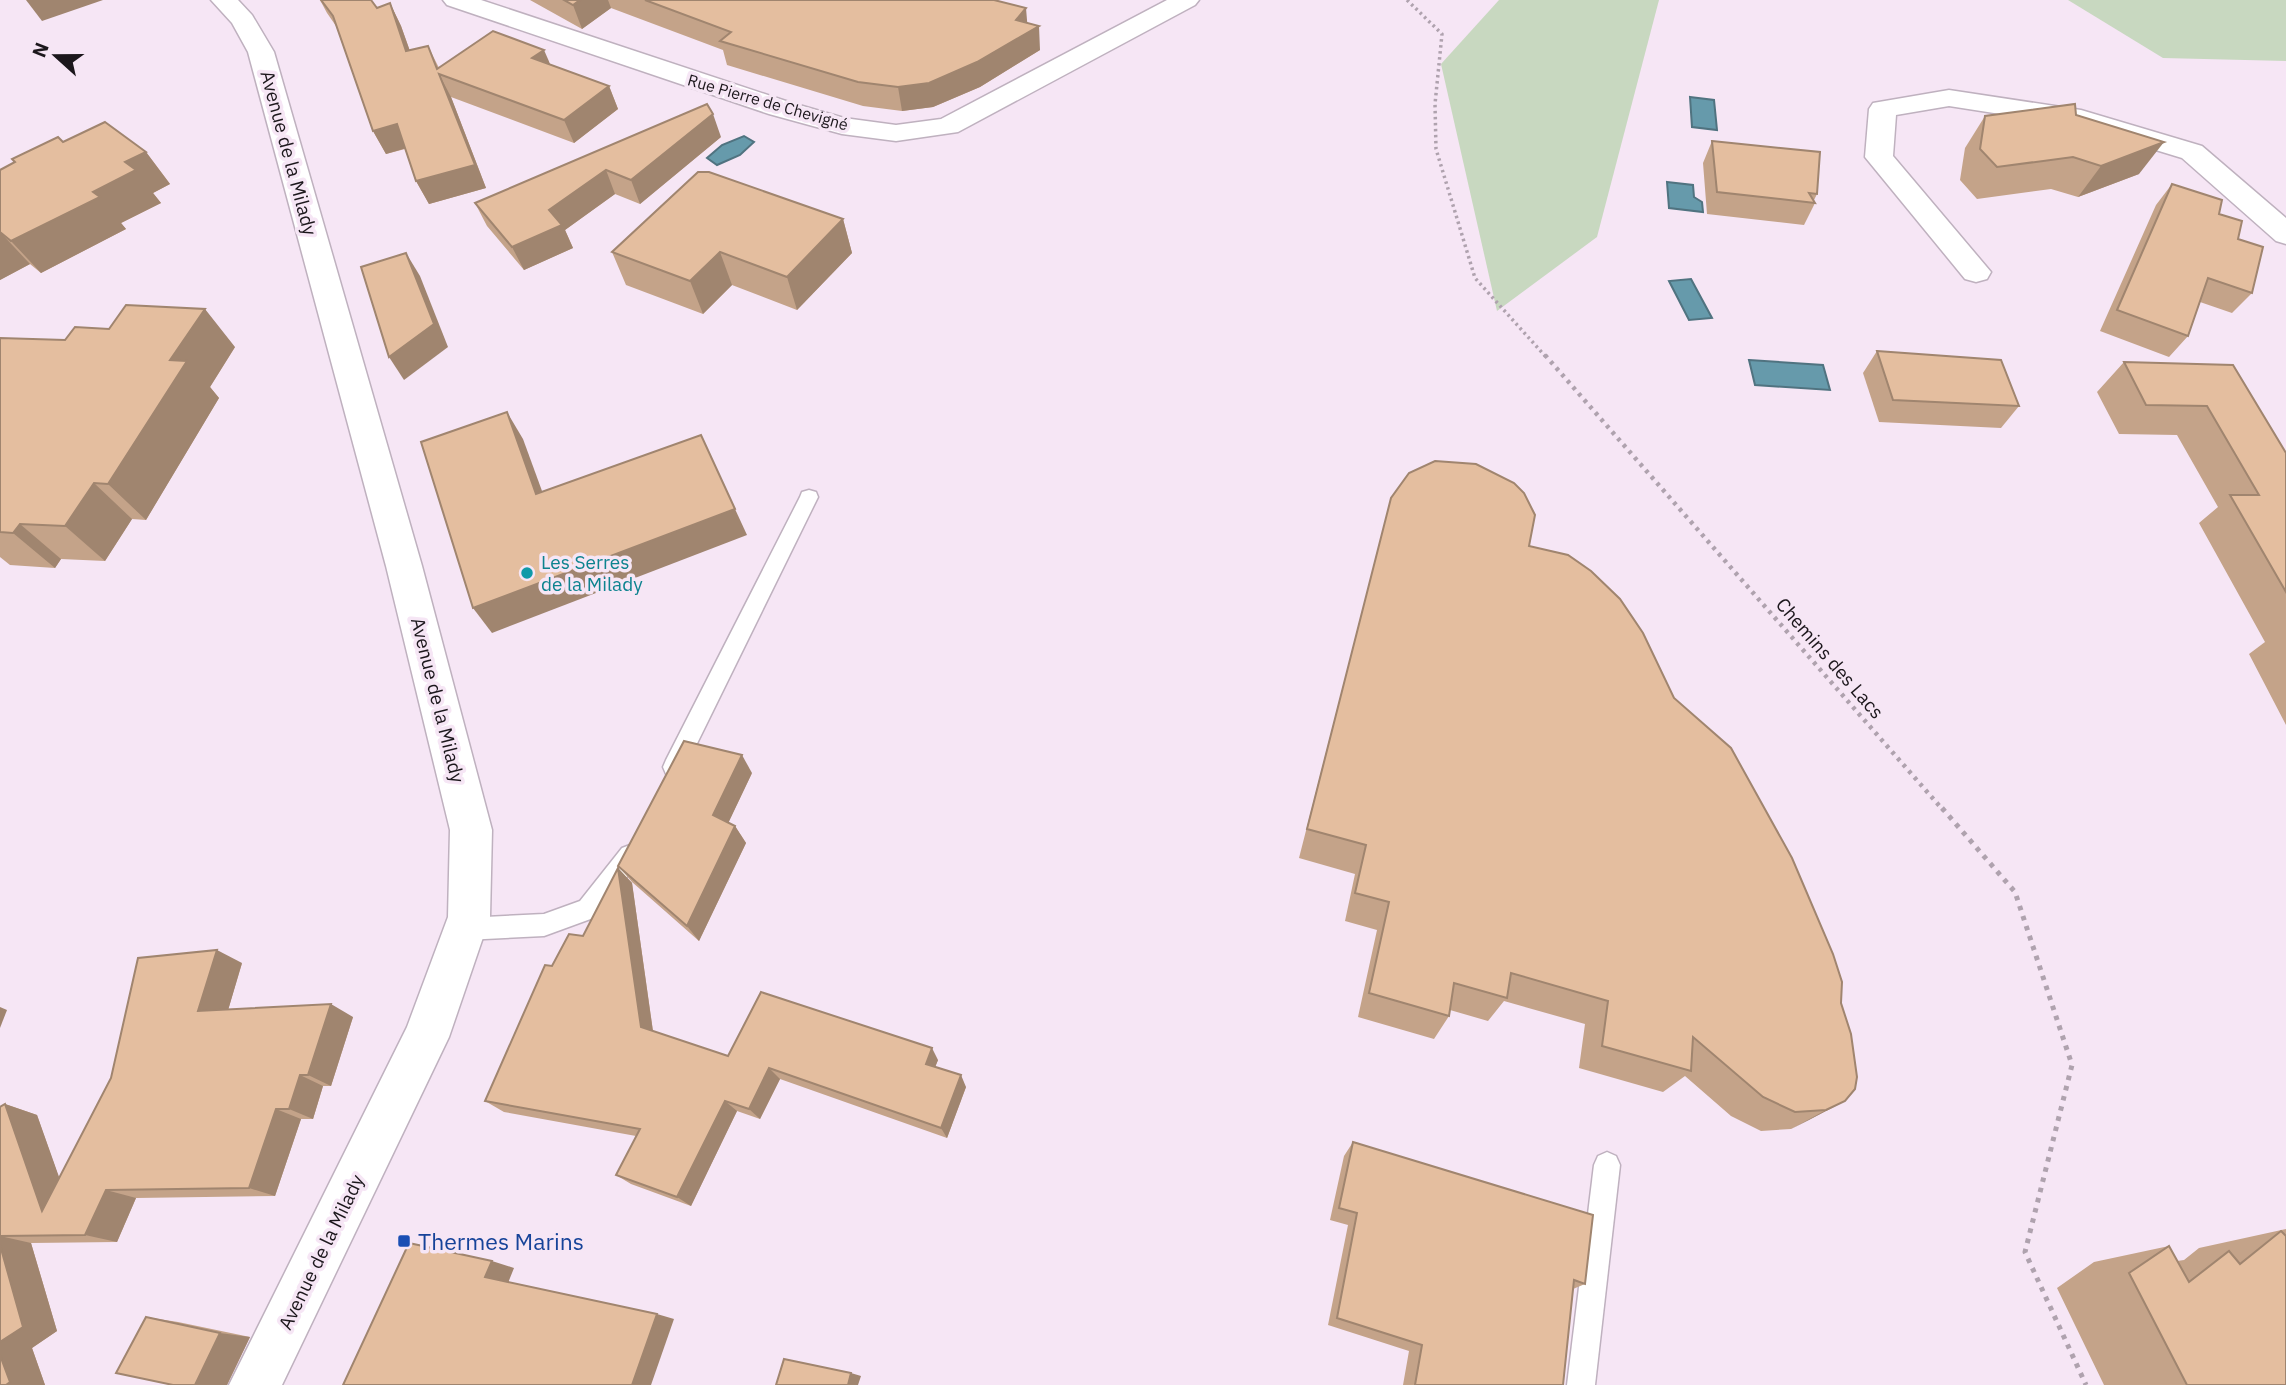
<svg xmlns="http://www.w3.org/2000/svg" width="2286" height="1385" viewBox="0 0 2286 1385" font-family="'IBM Plex Sans',sans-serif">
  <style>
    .green { fill: #c8d8c0 }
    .water { fill: #669aab; stroke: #507380; stroke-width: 2 }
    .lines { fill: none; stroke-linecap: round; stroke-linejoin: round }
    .service-casing { stroke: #bfb1bf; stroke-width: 3 }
    .minor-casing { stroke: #bfb1bf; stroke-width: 3 }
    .secondary-casing { stroke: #bfb1bf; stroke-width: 3 }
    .path-far2 { stroke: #afa2ae; stroke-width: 3.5; stroke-dasharray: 2.5 3.5; stroke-linecap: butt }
    .path-far1 { stroke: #afa2ae; stroke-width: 4.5; stroke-dasharray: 3.5 5; stroke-linecap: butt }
    .path { stroke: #afa2ae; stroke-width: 5; stroke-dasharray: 4.5 6; stroke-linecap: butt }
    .service { fill: #fff; fill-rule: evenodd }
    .minor { fill: #fff; fill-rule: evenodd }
    .secondary { fill: #fff; fill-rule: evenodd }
    .wall { fill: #c4a389 }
    .shaded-wall { fill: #a0856f }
    .building { fill: #e4be9f; stroke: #a0856f; stroke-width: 2 }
    .culture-dot { fill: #0f9aa8; stroke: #f6e6f5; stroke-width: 2.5 }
    .transit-dot { fill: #1a4fb4; stroke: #f6e6f5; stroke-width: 2.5 }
    .labels { text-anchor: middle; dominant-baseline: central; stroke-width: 7; stroke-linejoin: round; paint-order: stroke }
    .far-street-label { font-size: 16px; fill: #1c171c; stroke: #f6e6f5 }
    .street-label { font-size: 19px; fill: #1c171c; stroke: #f6e6f5 }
    .culture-label { font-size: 19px; fill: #0d838f; stroke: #f6e6f5; text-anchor: start }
    .near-transit-label { font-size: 23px; fill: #164399; stroke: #f6e6f5; text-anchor: start }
  </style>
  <rect width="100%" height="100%" fill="#f6e6f5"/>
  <g class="green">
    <polygon points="1499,0 1659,0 1597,237 1497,311 1441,64"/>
    <polygon points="2068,0 2286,0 2286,61 2163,58"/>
  </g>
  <g class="water">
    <polygon points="1690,97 1714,100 1717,130 1692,127"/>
    <polygon points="744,136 754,142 740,155 717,165 707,158 722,145"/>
    <polygon points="1667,182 1693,185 1694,197 1702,202 1703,212 1669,208"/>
    <polygon points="1691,279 1712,318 1689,320 1669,281"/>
    <polygon points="1749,360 1823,365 1830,390 1755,385"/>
  </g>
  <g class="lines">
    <g class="service-casing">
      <g id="service">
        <polygon points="809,490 816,492 818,497 682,774 674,777 666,774 663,767 666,760 800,497 802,492"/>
        <polygon points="630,845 638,848 641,855 638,862 596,917 544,936 465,940 457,937 453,929 457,921 465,918 544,914 580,901 622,848"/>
        <polygon points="1607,1152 1616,1156 1620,1165 1595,1385 1567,1385 1594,1165 1598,1156"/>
      </g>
    </g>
    <g class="minor-casing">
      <g id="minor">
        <polygon points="443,0 481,0 789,102 844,118 896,125 941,119 1167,0 1199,0 1195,5 958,132 896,141 842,134 769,114 447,5"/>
        <polygon points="1949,90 2081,110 2202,146 2286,218 2286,244 2276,241 2182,158 2077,126 1949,106 1896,115 1893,156 1991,272 1987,279 1976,282 1965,279 1865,157 1869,109 1873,103"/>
      </g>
    </g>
    <g class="secondary-casing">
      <polygon id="secondary" points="211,0 238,0 252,15 274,52 422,566 492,830 490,917 449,1037 282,1385 229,1385 407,1027 448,917 450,830 386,566 248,52 232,23"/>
    </g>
    <polyline class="path-far2" points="1407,0 1442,34 1435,104 1436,149 1475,278 1546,357"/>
    <polyline class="path-far1" points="1545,355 1943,810"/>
    <polyline class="path" points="1942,808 2015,892 2072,1065 2025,1252 2086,1385"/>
    <use href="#service" class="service"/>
    <use href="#minor" class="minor"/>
    <use href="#secondary" class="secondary"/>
  </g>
  <g class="wall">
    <polygon points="320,0 371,0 377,8 390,3 401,26 410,51 428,46 439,68 550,65 609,86 618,109 574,143 451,97 486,188 429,204 416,181 405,149 386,154 373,131 336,26 327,13"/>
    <polygon points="530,0 994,0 1027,23 1040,50 980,87 933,107 902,111 863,106 727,65 723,50 611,8 582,29"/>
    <polygon points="2076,115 2139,174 2078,197 2051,189 1977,199 1960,180 1965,148 1985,116"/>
    <polygon points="721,137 640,204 615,194 565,230 573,248 524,270 487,226 475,203"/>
    <polygon points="1712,141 1817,194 1814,200 1815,203 1804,225 1707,214 1703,163"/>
    <polygon points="63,142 146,152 170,184 153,193 161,203 121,223 126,229 41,273 30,264 0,280 0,170 15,163 12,159"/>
    <polygon points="2172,184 2219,214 2238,239 2252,293 2232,313 2200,302 2188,336 2169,357 2100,331 2156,205"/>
    <polygon points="843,219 852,253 797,310 732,285 703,314 626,285 612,252"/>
    <polygon points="0,338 235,347 210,387 219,398 146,520 132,519 105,561 61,559 55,568 10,565 0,557"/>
    <polygon points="1877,351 2019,406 2001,428 1879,422 1863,373"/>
    <polygon points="2124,362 2233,365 2286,453 2286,725 2249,654 2265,642 2199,523 2218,507 2177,435 2119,434 2097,392"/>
    <polygon points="1391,498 1529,546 1674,698 1841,1003 1845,1101 1791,1129 1761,1131 1731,1116 1685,1076 1663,1092 1579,1068 1585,1024 1504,1001 1488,1021 1450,1010 1449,1016 1434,1039 1358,1017 1377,930 1345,921 1355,874 1299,858"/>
    <polygon points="752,773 728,823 735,826 746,843 699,941 632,882 618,866"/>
    <polygon points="618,868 632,883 653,1031 728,1056 938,1060 935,1067 966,1087 947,1138 780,1079 760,1119 737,1111 691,1206 631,1184 616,1175 636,1136 504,1112 485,1101 552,966 583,936"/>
    <polygon points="242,963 228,1010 353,1017 331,1086 323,1086 313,1119 301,1119 275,1196 136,1198 117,1242 31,1243 57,1331 32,1348 45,1385 0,1385 0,1107 5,1104 37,1115 59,1178"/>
    <polygon points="1353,1142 1585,1284 1573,1289 1563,1385 1403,1385 1409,1351 1328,1325 1348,1225 1330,1220 1344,1156"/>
    <polygon points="2286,1229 2286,1385 2104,1385 2057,1288 2094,1262 2169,1246 2177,1261 2184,1260 2199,1248"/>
    <polygon points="146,1317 178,1322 250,1337 227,1385 173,1385"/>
  </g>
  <g class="shaded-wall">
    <polygon points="26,0 103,0 42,21"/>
    <polygon points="580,0 608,0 611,8 582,29 573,5"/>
    <polygon points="390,3 401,26 418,74 406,51"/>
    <polygon points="1026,8 1028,32 1039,26 1040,50 980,87 933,107 902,111 898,87 1016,20"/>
    <polygon points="544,50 554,73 532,58"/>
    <polygon points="439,74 451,97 486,188 429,204 416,181"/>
    <polygon points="609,86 618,109 574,143 564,120"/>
    <polygon points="713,114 721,137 640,204 631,180"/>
    <polygon points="397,124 410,147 386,154 373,131"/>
    <polygon points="2164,142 2139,174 2078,197 2101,166"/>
    <polygon points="146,152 170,184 153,193 161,203 121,223 126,229 41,273 11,241 93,192 125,162"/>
    <polygon points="606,170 615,194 565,230 573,248 524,270 512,247 549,210"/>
    <polygon points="843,219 852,253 797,310 787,277"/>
    <polygon points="0,232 30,264 0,280"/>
    <polygon points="720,252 732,285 703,314 690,281"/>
    <polygon points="406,253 420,276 448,347 404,380 389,357"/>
    <polygon points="205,309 235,347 210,387 219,398 146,520 108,484 170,360"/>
    <polygon points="507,412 523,439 553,521 536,494"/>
    <polygon points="94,483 132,519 105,561 65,526"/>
    <polygon points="735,509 747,535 492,633 473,608"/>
    <polygon points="20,524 61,559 55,568 13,533"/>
    <polygon points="742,755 752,773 724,832 713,815"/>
    <polygon points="735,826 746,843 699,941 687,926"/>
    <polygon points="618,868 632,883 654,1039 641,1027"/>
    <polygon points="217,950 242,963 224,1024 198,1011"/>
    <polygon points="331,1004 353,1017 331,1086 308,1075"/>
    <polygon points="0,1007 7,1010 0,1028"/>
    <polygon points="932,1048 938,1060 932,1075 926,1064"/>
    <polygon points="769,1068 780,1079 760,1119 749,1109"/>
    <polygon points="300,1075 323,1086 313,1119 289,1109"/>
    <polygon points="961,1075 966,1087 947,1138 941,1128"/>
    <polygon points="725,1101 737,1111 691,1206 677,1197"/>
    <polygon points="1845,1101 1809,1120 1791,1129 1826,1110"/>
    <polygon points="5,1104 37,1115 74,1219 42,1211"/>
    <polygon points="276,1109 301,1119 275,1196 249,1188"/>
    <polygon points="106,1190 136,1198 117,1242 85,1235"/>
    <polygon points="0,1236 31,1243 57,1331 32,1348 45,1385 6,1385 0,1355"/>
    <polygon points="492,1261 514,1268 508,1283 485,1277"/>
    <polygon points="657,1314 674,1319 651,1385 632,1385"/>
    <polygon points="220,1333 250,1337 227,1385 195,1385"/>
    <polygon points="851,1373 861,1376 858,1385 848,1385"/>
  </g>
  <g class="building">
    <polygon points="321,0 371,0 377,8 390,3 406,51 428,46 437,69 493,31 544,50 532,58 609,86 564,120 439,74 475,165 416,181 397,124 373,131 333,16"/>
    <polygon points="564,0 580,0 573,5"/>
    <polygon points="645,0 994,0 1026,8 1016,20 1039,26 977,62 929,83 898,87 858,82 720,41 731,32"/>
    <polygon points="707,104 713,114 631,180 606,170 549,210 562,225 512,247 475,203"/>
    <polygon points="2075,104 2076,115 2164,142 2101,166 2073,157 1997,167 1980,149 1985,116"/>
    <polygon points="105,122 146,152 125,162 136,170 93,192 100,197 11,241 0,232 0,170 15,162 12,159 58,137 63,142"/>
    <polygon points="1712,141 1820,152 1817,194 1809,193 1815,203 1717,192"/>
    <polygon points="698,172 709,172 843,219 787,277 720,252 690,281 612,252"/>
    <polygon points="2172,184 2222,200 2219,214 2242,221 2238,239 2263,247 2252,293 2208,278 2188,336 2117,310"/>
    <polygon points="406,253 434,324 389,357 361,267"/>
    <polygon points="126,305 205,309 170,360 187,361 108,484 94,483 65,526 20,524 13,533 0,532 0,338 65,340 75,327 109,329"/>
    <polygon points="1877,351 2001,360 2019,406 1893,400"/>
    <polygon points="2124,362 2233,365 2286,453 2286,592 2230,495 2259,495 2207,406 2146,405"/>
    <polygon points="507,412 536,494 701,435 735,509 473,608 421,442"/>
    <polygon points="1435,461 1476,464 1514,483 1524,493 1535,515 1529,546 1568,555 1591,571 1620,599 1643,633 1674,698 1731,748 1792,858 1833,954 1842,982 1841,1003 1851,1034 1857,1077 1855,1089 1845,1101 1826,1110 1795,1112 1763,1097 1693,1037 1691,1071 1602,1046 1608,1001 1511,973 1507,998 1454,983 1449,1016 1369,993 1389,902 1355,893 1366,845 1307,829 1391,498 1409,473"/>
    <polygon points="684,741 742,755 713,815 735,826 687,926 618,866"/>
    <polygon points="618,868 641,1027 728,1056 761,992 932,1048 926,1064 961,1075 941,1128 769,1068 749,1109 725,1101 677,1197 616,1175 640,1129 485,1101 545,965 552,966 569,934 583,936"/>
    <polygon points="217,950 198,1011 331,1004 308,1075 300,1075 289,1109 276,1109 249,1188 106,1190 85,1235 0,1236 0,1107 5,1104 42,1211 111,1078 138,958"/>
    <polygon points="1353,1142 1593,1215 1585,1284 1574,1280 1563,1385 1415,1385 1422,1345 1337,1318 1357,1213 1339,1208"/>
    <polygon points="2281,1231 2286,1236 2286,1385 2187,1385 2129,1273 2169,1246 2189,1282 2229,1251 2240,1264"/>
    <polygon points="409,1243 492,1261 485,1277 657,1314 632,1385 343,1385"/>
    <polygon points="0,1245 23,1327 0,1342"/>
    <polygon points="146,1317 220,1333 195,1385 173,1385 116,1373"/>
    <polygon points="0,1355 10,1382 6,1385 0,1385"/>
    <polygon points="784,1359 851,1373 848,1385 776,1385"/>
  </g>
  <circle class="culture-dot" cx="527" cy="573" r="7"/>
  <rect class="transit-dot" x="397" y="1234" width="14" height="14" rx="3.5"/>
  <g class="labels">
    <g class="far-street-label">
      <text transform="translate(768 102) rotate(16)">Rue Pierre de Chevigné</text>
    </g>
    <g class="street-label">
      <text transform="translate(289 153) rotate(75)">Avenue de la Milady</text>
      <text transform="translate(1830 658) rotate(49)">Chemins des Lacs</text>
      <text transform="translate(438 700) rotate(76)">Avenue de la Milady</text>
      <text transform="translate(321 1252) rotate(-64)">Avenue de la Milady</text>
    </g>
    <g class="culture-label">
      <text x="541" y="562">Les Serres<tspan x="541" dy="22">de la Milady</tspan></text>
    </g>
    <g class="near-transit-label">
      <text x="418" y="1241">Thermes Marins</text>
    </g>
  </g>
  <g transform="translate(56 56) rotate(291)" stroke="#f6e6f5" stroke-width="5" paint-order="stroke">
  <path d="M0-5L12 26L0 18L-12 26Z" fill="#1c171c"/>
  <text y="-10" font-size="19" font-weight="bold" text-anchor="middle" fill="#1c171c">N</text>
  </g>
</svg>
